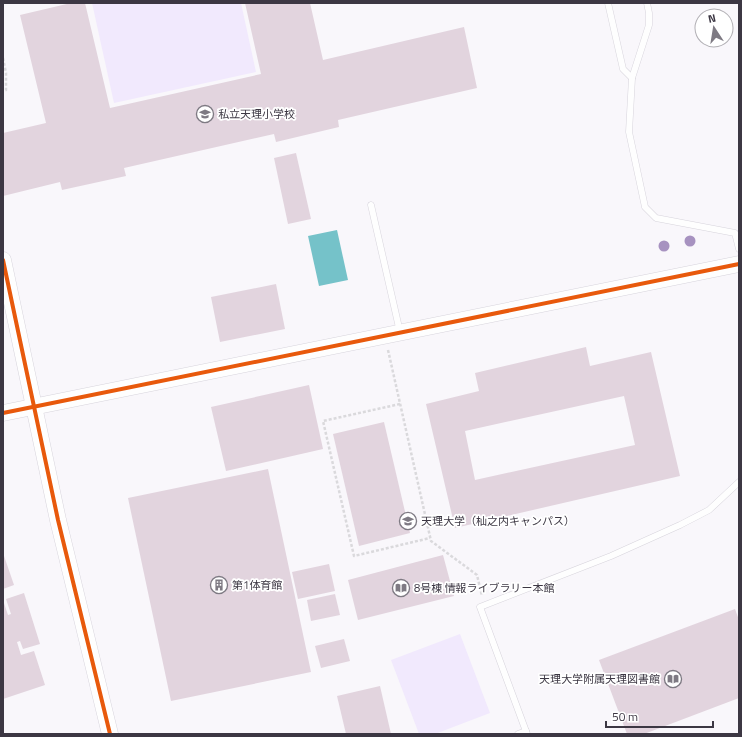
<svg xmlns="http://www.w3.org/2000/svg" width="742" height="737" viewBox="0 0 742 737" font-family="'Titillium Web','Noto Sans JP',sans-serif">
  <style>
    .green { fill: #f1e9fd }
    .water { fill: #75c2c9 }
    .building { fill: #e2d4de; fill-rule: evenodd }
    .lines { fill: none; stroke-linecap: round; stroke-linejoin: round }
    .service-casing { stroke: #d7d4dc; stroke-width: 7 }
    .tertiary-casing { stroke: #d7d4dc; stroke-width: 17 }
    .path { stroke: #dad9dc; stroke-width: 2.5; stroke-dasharray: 3 2; stroke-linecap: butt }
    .service { stroke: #fefefe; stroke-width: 6 }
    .tertiary { stroke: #fefefe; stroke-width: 16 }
    .cycleway-casing { stroke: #fff; stroke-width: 6 }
    .cycleway { stroke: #e8590c; stroke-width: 4 }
    .tree { fill: #a792c0 }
    .labels { text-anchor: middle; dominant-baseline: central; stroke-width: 3.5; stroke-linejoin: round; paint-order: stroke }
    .poi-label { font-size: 11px; fill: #3c3743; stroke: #fff; text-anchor: start }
  </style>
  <rect width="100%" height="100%" fill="#f9f7fb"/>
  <g class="green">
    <polygon points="92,3 241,3 256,72 114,103"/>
    <polygon points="460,634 490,713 435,734 419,734 391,660"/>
  </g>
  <polygon class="water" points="337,230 348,280 319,286 308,236"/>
  <g class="building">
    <polygon points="71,3 85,3 110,108 261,74 245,3 310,3 323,60 464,27 477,88 338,120 339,127 276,142 274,134 124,168 126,176 62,190 60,182 3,196 3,133 46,123 20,15"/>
    <polygon points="296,153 311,219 288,224 274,158"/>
    <polygon points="276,284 285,329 220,342 211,297"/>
    <path d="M586,347l4,19 61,-14 29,124 -225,52 -29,-124 53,-13 -4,-18zM624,396l11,49 -160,35 -10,-49z"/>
    <polygon points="309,385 323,449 226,471 211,407"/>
    <polygon points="384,422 410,533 359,546 333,434"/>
    <polygon points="268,469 311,672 171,701 128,498"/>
    <polygon points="3,553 14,585 3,589"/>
    <polygon points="443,555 454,596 358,620 348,580"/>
    <polygon points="329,564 335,591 298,599 292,572"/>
    <polygon points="24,593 40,644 23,649 20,641 17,642 21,655 34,651 45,685 3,699 3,600 8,615 11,614 6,599"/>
    <polygon points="335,594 340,615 311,621 307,600"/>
    <polygon points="735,609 739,620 739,698 644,734 627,734 599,660"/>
    <polygon points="344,639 350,661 321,668 315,646"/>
    <polygon points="380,686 391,734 346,734 337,696"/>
  </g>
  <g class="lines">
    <g class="service-casing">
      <g id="service">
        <polyline points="608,3 623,69 632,78"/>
        <polyline points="647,3 649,13 649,25 632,78 629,132 645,207 656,218 735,233 739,249"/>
        <polyline points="371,205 400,332"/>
        <polyline points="518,734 526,731"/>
        <polyline points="527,734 480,607 611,556 680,525 709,510 739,482"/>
      </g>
    </g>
    <g class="tertiary-casing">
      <g id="tertiary">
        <polyline points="3,260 58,520 110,734"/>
        <polyline points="3,413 739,264"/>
      </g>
    </g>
    <g class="path">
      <polyline points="3,58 6,73 6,90 3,91"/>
      <polyline points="388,350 431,541 477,575 482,596"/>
      <polyline points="400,404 323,421 354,556 430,538"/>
    </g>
    <use href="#service" class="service"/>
    <use href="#tertiary" class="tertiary"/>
    <g class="cycleway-casing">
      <g id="cycleway">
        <polyline points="3,260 58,520 110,734"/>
        <polyline points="3,413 739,264"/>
      </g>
    </g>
    <use href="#cycleway" class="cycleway"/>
  </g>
  <g class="tree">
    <circle cx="690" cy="241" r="5.5"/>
    <circle cx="664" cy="246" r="5.5"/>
  </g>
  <defs>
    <g id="school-ring" transform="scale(0.9)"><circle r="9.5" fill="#fff" stroke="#7e7a83" stroke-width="1.5"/><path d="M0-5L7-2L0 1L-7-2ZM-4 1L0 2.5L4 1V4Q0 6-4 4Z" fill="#7e7a83"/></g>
    <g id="university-ring" transform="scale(0.9)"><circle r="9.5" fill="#fff" stroke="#7e7a83" stroke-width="1.5"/><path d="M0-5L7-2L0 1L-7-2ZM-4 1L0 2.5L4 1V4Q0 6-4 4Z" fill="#7e7a83"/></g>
    <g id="building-ring" transform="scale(0.9)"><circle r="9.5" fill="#fff" stroke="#7e7a83" stroke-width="1.5"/><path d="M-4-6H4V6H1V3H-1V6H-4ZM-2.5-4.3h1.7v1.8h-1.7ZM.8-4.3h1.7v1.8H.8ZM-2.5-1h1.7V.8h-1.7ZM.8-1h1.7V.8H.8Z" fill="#7e7a83"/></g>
    <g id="library-ring" transform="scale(0.9)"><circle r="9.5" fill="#fff" stroke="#7e7a83" stroke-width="1.5"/><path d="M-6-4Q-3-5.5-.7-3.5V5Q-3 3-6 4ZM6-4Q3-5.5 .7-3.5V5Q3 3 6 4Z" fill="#7e7a83"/></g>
  </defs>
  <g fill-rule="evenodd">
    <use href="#school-ring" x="205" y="114"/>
    <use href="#university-ring" x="408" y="521"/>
    <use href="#building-ring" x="219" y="585"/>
    <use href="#library-ring" x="401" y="588"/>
    <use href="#library-ring" x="673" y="679"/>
  </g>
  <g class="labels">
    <g class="poi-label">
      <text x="218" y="114">私立天理小学校</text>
      <text x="421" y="521">天理大学（杣之内キャンパス）</text>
      <text x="232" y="585">第1体育館</text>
      <text x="414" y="588">8号棟 情報ライブラリー本館</text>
      <text x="660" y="679" text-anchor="end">天理大学附属天理図書館</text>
    </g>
  </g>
  <rect width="742" height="737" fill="none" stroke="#3c3743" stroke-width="8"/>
  <g transform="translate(714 28) rotate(348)"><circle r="19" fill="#ffffff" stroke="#b1afb4"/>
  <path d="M0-3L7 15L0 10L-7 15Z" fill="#7e7a83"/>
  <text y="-6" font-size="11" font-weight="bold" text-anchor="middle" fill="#3c3743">N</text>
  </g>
  <path d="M606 721v6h107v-6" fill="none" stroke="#3c3743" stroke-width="2"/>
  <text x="612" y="721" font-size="12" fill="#3c3743" stroke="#ffffff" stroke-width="3" paint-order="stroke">50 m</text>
</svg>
